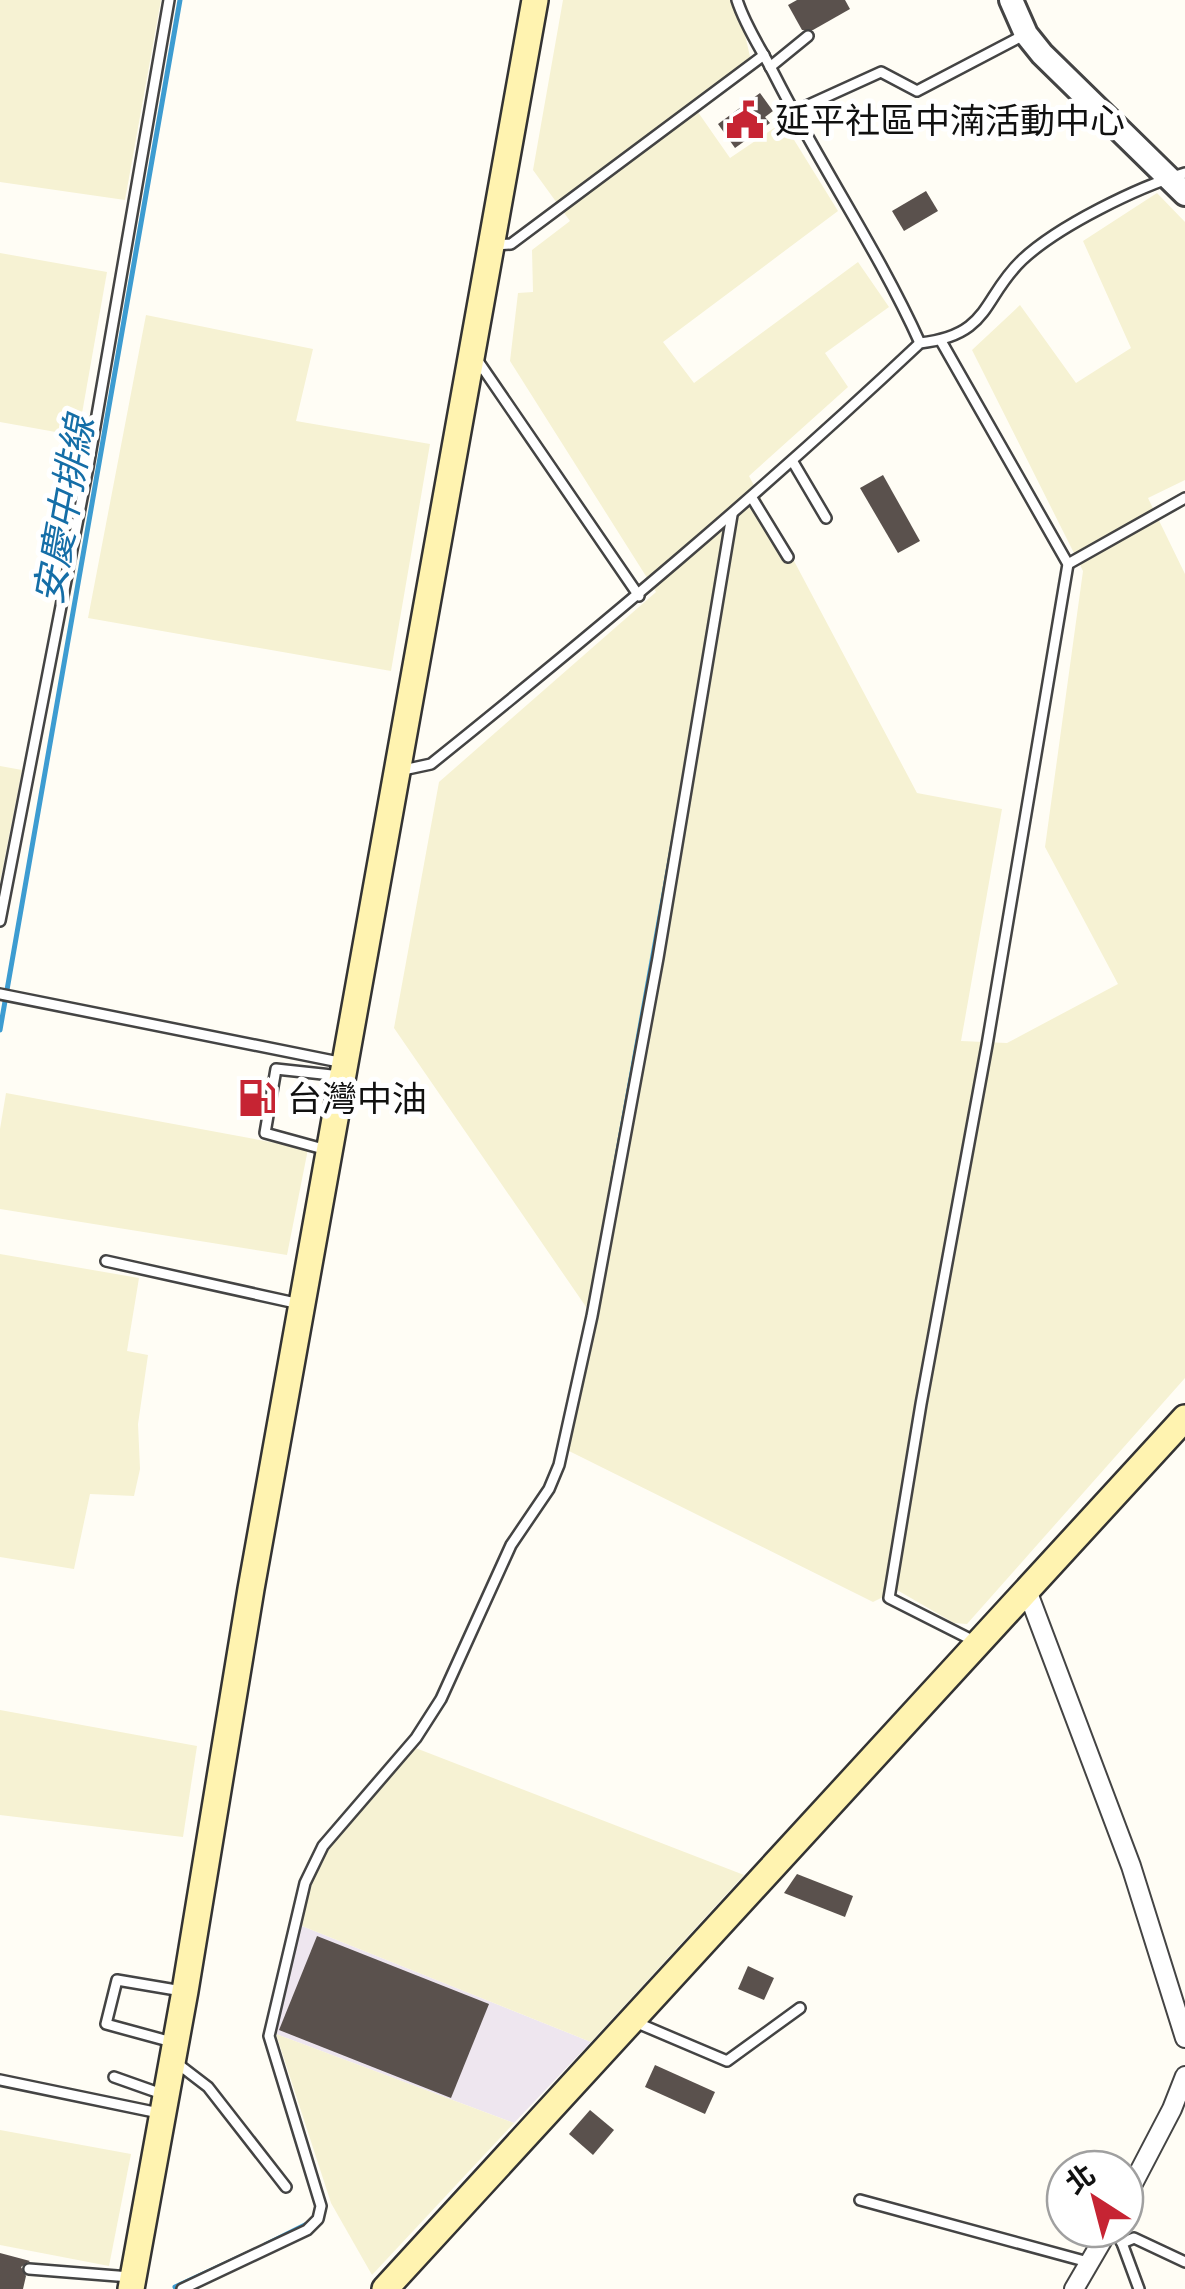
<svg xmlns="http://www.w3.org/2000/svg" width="1185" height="2289" viewBox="0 0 1185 2289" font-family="'IBM Plex Serif','Noto Sans TC',serif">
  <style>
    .industrial { fill: #eee6ef }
    .farmland { fill: #f6f2d3 }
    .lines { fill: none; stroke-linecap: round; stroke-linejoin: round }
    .stream { stroke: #3d9cd1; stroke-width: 5 }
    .building { fill: #5a514d }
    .service-casing { stroke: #444; stroke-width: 14 }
    .minor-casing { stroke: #444; stroke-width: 22 }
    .tertiary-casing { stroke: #444; stroke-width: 28 }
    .secondary-casing { stroke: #333; stroke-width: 30 }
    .service { stroke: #fff; stroke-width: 9 }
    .minor { stroke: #fff; stroke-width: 18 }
    .tertiary { stroke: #fff; stroke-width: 22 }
    .secondary { stroke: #fff3b0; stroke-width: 25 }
    .labels { text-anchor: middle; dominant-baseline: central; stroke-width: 10; stroke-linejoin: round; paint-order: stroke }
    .poi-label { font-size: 35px; fill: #111; stroke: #fff; text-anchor: start }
    .water-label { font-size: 38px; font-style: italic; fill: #156ea7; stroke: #fff }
  </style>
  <rect width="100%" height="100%" fill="#fffdf5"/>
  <polygon class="industrial" points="297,1924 591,2042 514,2123 276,2034"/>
  <g class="farmland">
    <polygon points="0,0 161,0 125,200 0,182"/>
    <polygon points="563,0 737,0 751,61 693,105 730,158 783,122 838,211 663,342 694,383 858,262 889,307 825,353 848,387 749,476 917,793 1002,809 961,1041 1007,1043 1118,984 1045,847 1083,571 972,350 1020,305 1076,383 1131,348 1083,241 1157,193 1185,222 1185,480 1148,498 1185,574 1185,1378 967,1624 954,1623 897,1590 873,1602 569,1451 593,1317 394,1028 439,782 656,592 510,361 518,293 533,292 532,250 570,221 533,170"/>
    <polygon points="0,253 107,272 78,436 0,422"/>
    <polygon points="146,315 313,349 296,421 430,444 391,671 88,618"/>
    <polygon points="0,766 22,770 0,882"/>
    <polygon points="6,1093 308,1149 287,1255 0,1209 0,1129"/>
    <polygon points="0,1254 139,1278 127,1351 148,1355 138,1424 140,1469 134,1496 90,1494 74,1569 0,1557"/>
    <polygon points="0,1710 197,1746 183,1837 0,1815"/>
    <polygon points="413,1747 744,1875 591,2042 297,1924 311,1874 333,1839"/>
    <polygon points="276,2034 514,2123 372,2275 331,2203"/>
    <polygon points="0,2130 131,2154 109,2266 0,2245"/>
  </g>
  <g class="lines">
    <g class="stream">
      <polyline points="0,1030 180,0"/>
      <polyline points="613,1179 677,821"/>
      <polyline points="325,1838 340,1820"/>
      <polyline points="265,2245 309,2223"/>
      <polyline points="175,2287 255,2250"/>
    </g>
  </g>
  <g class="building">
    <polygon points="797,0 845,0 850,9 813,30 802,30 788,5"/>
    <polygon points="760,93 773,111 765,117 770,123 735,148 718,124"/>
    <polygon points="926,191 938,211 904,231 892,211"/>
    <polygon points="883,475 920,541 898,553 860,488"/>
    <polygon points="797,1874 853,1896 845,1917 784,1893"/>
    <polygon points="317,1936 489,2004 451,2098 279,2030"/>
    <polygon points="748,1966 774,1978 764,2000 738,1989"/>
    <polygon points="655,2065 715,2092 705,2114 645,2087"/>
    <polygon points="590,2110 614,2130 593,2155 569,2134"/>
    <polygon points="0,2253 30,2261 21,2267 26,2276 23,2289 0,2289"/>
  </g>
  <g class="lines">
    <g class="service-casing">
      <g id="service">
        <path d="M737,0c9,28 25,50 38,76 46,91 103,174 145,267"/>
        <polyline points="770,67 808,36"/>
        <polyline points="793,112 881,72 917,91 1024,35"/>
        <polyline points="495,245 511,244 764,55"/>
        <polyline points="941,341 1068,564 987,1045 921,1404 889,1598 974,1641"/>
        <polyline points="478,361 639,596"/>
        <polyline points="793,462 826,518"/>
        <polyline points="752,498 788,557"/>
        <polyline points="1068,564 1185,498"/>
        <path d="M403,770l28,-6c169,-136 331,-272 489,-421 71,-8 62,-45 102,-83 36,-34 116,-73 163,-87"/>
        <polyline points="0,921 88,467 169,0"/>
        <polyline points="0,994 344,1063"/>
        <polyline points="327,1150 265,1133 276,1069 341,1076"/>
        <polyline points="106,1261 300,1304"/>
        <polyline points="635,2022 727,2061 800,2008"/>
        <polyline points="172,2042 106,2024 117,1980 182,1991"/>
        <polyline points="178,2064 208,2087 286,2187"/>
        <polyline points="114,2077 162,2094"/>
        <polyline points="0,2080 159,2113"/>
        <polyline points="860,2200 1088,2262"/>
        <polyline points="1113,2229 1122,2243 1139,2289"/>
        <polyline points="1122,2243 1134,2238 1185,2262"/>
        <polyline points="29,2269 130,2277"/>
        <polyline points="182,2289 307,2230 318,2219 321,2206 269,2036 305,1883 323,1846 416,1738 441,1699 511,1545 549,1489 559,1465 592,1316 658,958 732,515"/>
      </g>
    </g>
    <g class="minor-casing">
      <g id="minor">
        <polyline points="1028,1593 1131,1866 1185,2038"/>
        <polyline points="1125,2199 1172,2109 1185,2076"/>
        <polyline points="1074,2289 1109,2229"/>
      </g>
    </g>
    <g class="tertiary-casing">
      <polyline id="tertiary" points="1011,0 1026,34 1042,54 1185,194"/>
    </g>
    <g class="secondary-casing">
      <g id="secondary">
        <polyline points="131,2289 185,1991 251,1589 535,0"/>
        <polyline points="385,2289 1185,1418"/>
      </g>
    </g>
    <use href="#service" class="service"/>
    <use href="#minor" class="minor"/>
    <use href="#tertiary" class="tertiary"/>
    <use href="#secondary" class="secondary"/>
  </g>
  <defs>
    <g id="civic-bare" transform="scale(3)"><path d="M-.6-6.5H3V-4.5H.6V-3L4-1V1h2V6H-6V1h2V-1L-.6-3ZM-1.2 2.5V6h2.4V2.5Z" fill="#c62433" stroke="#fff" stroke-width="2.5" paint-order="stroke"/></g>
    <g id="fuel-bare" transform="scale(3)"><path d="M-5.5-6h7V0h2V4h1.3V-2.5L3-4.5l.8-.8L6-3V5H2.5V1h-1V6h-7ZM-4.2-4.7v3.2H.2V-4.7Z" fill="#c62433" stroke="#fff" stroke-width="2.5" paint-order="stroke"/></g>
  </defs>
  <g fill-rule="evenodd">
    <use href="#civic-bare" x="745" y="120"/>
    <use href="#fuel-bare" x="257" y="1098"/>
  </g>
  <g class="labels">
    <g class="poi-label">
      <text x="775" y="120">延平社區中湳活動中心</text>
      <text x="287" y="1098">台灣中油</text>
    </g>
    <g class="water-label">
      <text transform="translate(63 510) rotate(-80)">安慶中排線</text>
    </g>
  </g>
  <g transform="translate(1095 2199) rotate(324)"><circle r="48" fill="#ffffff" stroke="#a0a0a0" stroke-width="2.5"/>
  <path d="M0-8L18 38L0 25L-18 38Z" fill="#c62433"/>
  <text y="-15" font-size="28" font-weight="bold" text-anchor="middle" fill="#111111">北</text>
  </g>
</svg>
